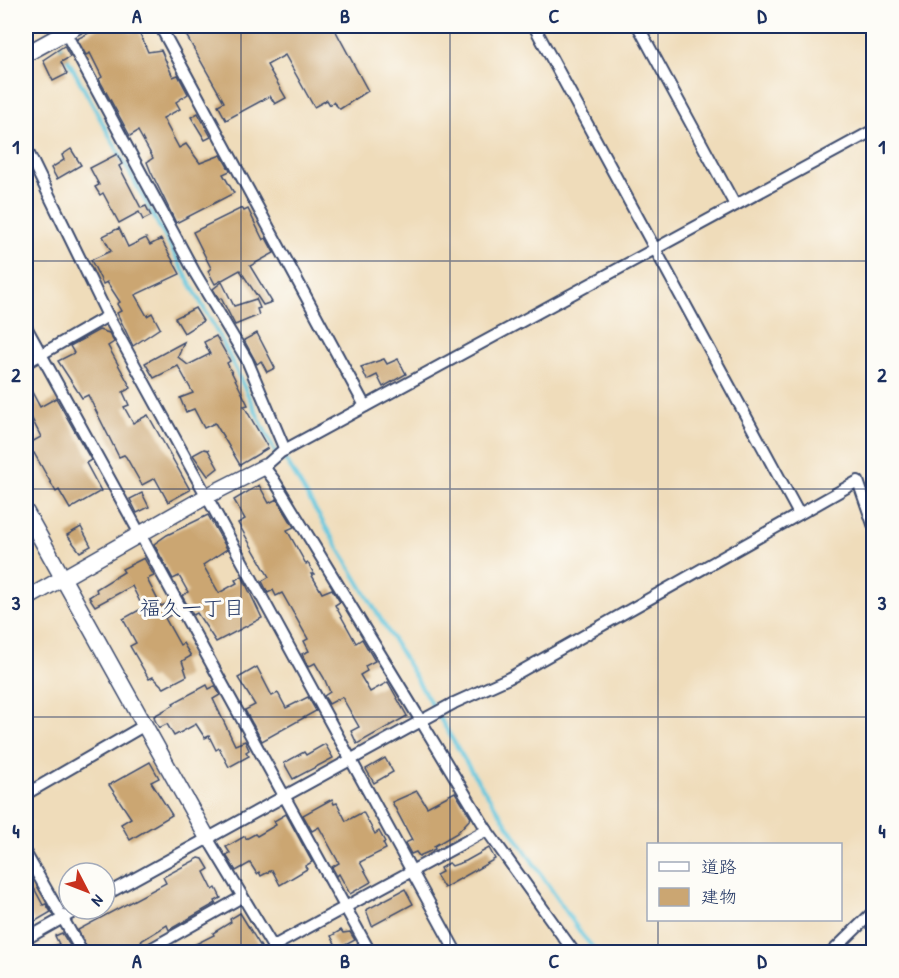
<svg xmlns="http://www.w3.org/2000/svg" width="899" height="978" viewBox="0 0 899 978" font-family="'Patrick Hand','Klee One',sans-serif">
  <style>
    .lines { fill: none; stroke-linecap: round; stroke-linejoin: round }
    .stream { stroke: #5fc5dd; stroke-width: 4 }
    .building { fill: #cba672 }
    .street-casing { stroke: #3b496c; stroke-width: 14 }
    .secondary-casing { stroke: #3b496c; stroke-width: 18 }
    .street { stroke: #fff; stroke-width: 10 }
    .secondary { stroke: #fff; stroke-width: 15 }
    .grid { fill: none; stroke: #1b2f5e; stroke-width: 1.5; stroke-opacity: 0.55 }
    .labels { text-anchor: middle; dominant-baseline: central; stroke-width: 6; stroke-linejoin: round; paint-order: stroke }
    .neighbourhood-label { font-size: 21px; fill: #1b2f5e; stroke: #fdfcf7 }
    .neatline { fill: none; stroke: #1b2f5e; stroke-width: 2 }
    .grid-label { font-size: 20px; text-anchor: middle; font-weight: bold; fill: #1b2f5e }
  </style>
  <rect width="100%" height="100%" fill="#fdfcf7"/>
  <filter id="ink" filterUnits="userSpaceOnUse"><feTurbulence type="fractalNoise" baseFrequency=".0167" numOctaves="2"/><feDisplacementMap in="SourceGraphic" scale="12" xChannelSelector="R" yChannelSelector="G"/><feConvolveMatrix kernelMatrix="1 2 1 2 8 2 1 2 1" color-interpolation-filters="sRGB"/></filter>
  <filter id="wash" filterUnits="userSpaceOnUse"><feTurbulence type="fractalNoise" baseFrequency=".008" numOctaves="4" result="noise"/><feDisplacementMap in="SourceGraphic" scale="24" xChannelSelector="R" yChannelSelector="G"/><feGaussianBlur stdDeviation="1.35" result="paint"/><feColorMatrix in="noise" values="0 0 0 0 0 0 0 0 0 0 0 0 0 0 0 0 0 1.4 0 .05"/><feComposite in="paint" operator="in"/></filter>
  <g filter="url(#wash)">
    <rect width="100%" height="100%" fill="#efdcba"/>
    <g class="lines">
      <polyline class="stream" points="61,47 224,345 276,454 287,462 472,772 582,935 597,952"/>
    </g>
    <g id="blocks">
      <g class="building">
        <polygon points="102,26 127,26 130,33 138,29 148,52 161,50 173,77 178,75 188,94 176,102 180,109 163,118 179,148 186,144 200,163 221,155 230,171 223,174 234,193 176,223 151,172 147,162 153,158 138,131 130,136 99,79 102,77 90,53 86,55 77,39"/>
        <polygon points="181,26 333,26 368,91 340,109 333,102 330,105 327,100 314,107 285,55 267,65 286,98 275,104 270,96 226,120 218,105 224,102"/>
        <polygon points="64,46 70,57 61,62 67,74 53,81 43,60"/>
        <polygon points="198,113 211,137 205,140 191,117"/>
        <polygon points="71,149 81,165 57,179 51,168 64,160 62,155"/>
        <polygon points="117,154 122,164 119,166 141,208 146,206 151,216 143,220 139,212 119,223 103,193 100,195 95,187 99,185 90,168"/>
        <polygon points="242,208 244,211 248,209 263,240 266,238 274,253 250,266 272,302 263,305 240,270 215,284 208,271 211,268 193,232"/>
        <polygon points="119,228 128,247 146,238 150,245 161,239 180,274 135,295 147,316 152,313 160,328 133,346 117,313 121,311 117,304 120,302 107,282 103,284 91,260 111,251 103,236"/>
        <polygon points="222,282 234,306 256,299 260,308 257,309 259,315 235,325 221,298 219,299 213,289"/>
        <polygon points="195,308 203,321 184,333 175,318"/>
        <polygon points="99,330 109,333 114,342 108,346 131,388 123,392 129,405 124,407 133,423 148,415 190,490 168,502 155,478 142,485 126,457 124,455 119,457 88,395 82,398 58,361 74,353 70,346"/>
        <polygon points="257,333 275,368 267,372 261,361 257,364 244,340"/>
        <polygon points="216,336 230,361 227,363 248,405 244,406 268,448 240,465 215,423 204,428 194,409 186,412 180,398 193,393 178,366 154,378 145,363 184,342 178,357 188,365 210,354 204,342"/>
        <polygon points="384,359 387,364 398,359 406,374 383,387 377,375 367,380 361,367"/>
        <polygon points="32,392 40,407 56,398 91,460 86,463 101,491 70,509 59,490 56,492 34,453 26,457 26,445 41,437 26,407 26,396"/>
        <polygon points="204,449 208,450 218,468 208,476 193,455"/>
        <polygon points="259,485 269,503 277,499 294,527 287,530 306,564 308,563 314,574 311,574 322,593 332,589 340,602 335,605 356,643 362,639 375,661 365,666 367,671 360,675 370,692 388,682 407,716 357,744 351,731 359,727 342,697 329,704 324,696 330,692 324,678 315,663 308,667 302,654 309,651 304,641 308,639 282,593 276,596 273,590 268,593 262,581 269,577 238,523 245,519 234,500"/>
        <polygon points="142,493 149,507 137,513 130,499"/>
        <polygon points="208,515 227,549 203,565 219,593 237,583 235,580 242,576 262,618 216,642 197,613 193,615 182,596 188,592 179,576 173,579 154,544 167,535"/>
        <polygon points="81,527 91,546 80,552 67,535"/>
        <polygon points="144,558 154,576 147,579 161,606 170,603 175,613 165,618 180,645 183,643 191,656 182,661 187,676 164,688 153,677 149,679 130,646 136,643 123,619 143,608 132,586 95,606 89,597 97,592 96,589 124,572 122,569"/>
        <polygon points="257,667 272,696 278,693 286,708 308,697 316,711 262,741 245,710 255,705 238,678"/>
        <polygon points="207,685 209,689 215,686 220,695 213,699 235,745 245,741 249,750 246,752 249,756 229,767 219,748 216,750 209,736 205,738 196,724 174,736 167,724 159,728 155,720 154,716 174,705 173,703"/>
        <polygon points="325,744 333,758 293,779 284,763 304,752 306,755"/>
        <polygon points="385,758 393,772 374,783 366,769"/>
        <polygon points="150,762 159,778 151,782 172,815 130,840 121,824 131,818 109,785"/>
        <polygon points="417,791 427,807 455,792 471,818 457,833 434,846 435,849 419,856 416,852 411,854 405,843 412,840 392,802"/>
        <polygon points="332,799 334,804 337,803 346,821 363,812 375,834 379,831 385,842 383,843 386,849 360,862 371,882 350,894 339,874 337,876 332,867 339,863 319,827 312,831 303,815"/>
        <polygon points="286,814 312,862 305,866 307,869 280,885 272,870 261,876 259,872 257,874 250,863 236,871 226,855 230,853 226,847 245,836 246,839 255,834 257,836 276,825 274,821"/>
        <polygon points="489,848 495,859 444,888 436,875 442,872 440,868 449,863 452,866 466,861"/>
        <polygon points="199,858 203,859 209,869 204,872 213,890 216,888 221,898 215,901 216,903 169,930 167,925 141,941 143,944 134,951 130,943 112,952 89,952 78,930 166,883 163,877"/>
        <polygon points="26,873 43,905 46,904 51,912 34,922 26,907"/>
        <polygon points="405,889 413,904 372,926 366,910"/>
        <polygon points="240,913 261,947 257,949 259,952 180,952 214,935 213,933 231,922 230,919"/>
        <polygon points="341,930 343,933 350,932 355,940 338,949 331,936"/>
        <polygon points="62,933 74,952 43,952 59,944 55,936"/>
      </g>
    </g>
  </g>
  <g filter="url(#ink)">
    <use href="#blocks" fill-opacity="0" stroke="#3b496c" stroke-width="1.5"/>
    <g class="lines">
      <g class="street-casing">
        <g id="street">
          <polyline points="62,26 195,273 247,360 285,450"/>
          <polyline points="160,26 365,406"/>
          <polyline points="534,26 799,514"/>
          <polyline points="638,26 735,205"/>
          <polyline points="874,130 281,452 264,467 274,480 421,721 454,703 509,678 858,481 874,527"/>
          <polyline points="26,148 108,316 456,952"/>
          <polyline points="26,327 370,952"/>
          <polyline points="26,363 108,316"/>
          <polyline points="26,794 145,725"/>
          <polyline points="208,839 276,952"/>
          <polyline points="26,854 82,952"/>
          <polyline points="105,895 421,721 488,832 574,952"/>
          <polyline points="26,939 79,909"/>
          <polyline points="272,947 487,830"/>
          <polyline points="145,952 242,897"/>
          <polyline points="832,952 874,911"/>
        </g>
      </g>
      <g class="secondary-casing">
        <g id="secondary">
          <polyline points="869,26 874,29"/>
          <polyline points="26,54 77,26"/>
          <polyline points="26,512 208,839"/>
          <polyline points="26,599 207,496 264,467"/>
        </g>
      </g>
      <use href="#street" class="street"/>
      <use href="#secondary" class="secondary"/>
    </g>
  </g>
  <path class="grid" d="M241,26v926M450,26v926M658,26v818M26,261h848M26,489h848M26,717h848M658,920v32"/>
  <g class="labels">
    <g class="neighbourhood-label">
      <text x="192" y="607">福久一丁目</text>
    </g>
  </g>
  <rect width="899" height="978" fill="none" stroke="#fdfcf7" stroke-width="66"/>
  <rect x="647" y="843" width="195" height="78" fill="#fdfcf7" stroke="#a3aaba" stroke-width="1.5"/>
  <rect x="659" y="862" width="30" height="9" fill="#ffffff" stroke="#a3aaba" stroke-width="1.5"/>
  <text x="701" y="873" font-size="18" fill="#1b2f5e">道路</text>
  <rect x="659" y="888" width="30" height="18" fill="#cba672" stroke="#a3aaba" stroke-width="1.5"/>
  <text x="701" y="903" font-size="18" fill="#1b2f5e">建物</text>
  <g transform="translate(87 891) rotate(132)"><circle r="28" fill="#fdfcf7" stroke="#a3aaba" stroke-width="1.5"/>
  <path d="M0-4.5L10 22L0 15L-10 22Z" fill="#c8321e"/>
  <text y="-9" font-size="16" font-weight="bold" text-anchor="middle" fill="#1b2f5e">N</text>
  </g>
  <rect x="33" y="33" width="833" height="912" class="neatline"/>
  <g class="grid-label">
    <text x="137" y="23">A</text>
    <text x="345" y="23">B</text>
    <text x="554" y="23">C</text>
    <text x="762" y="23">D</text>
    <text x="16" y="154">1</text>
    <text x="882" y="154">1</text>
    <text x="16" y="382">2</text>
    <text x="882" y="382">2</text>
    <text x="16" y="610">3</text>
    <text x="882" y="610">3</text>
    <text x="16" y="838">4</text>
    <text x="882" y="838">4</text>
    <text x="137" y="968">A</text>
    <text x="345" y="968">B</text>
    <text x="554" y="968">C</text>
    <text x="762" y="968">D</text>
  </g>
</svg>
